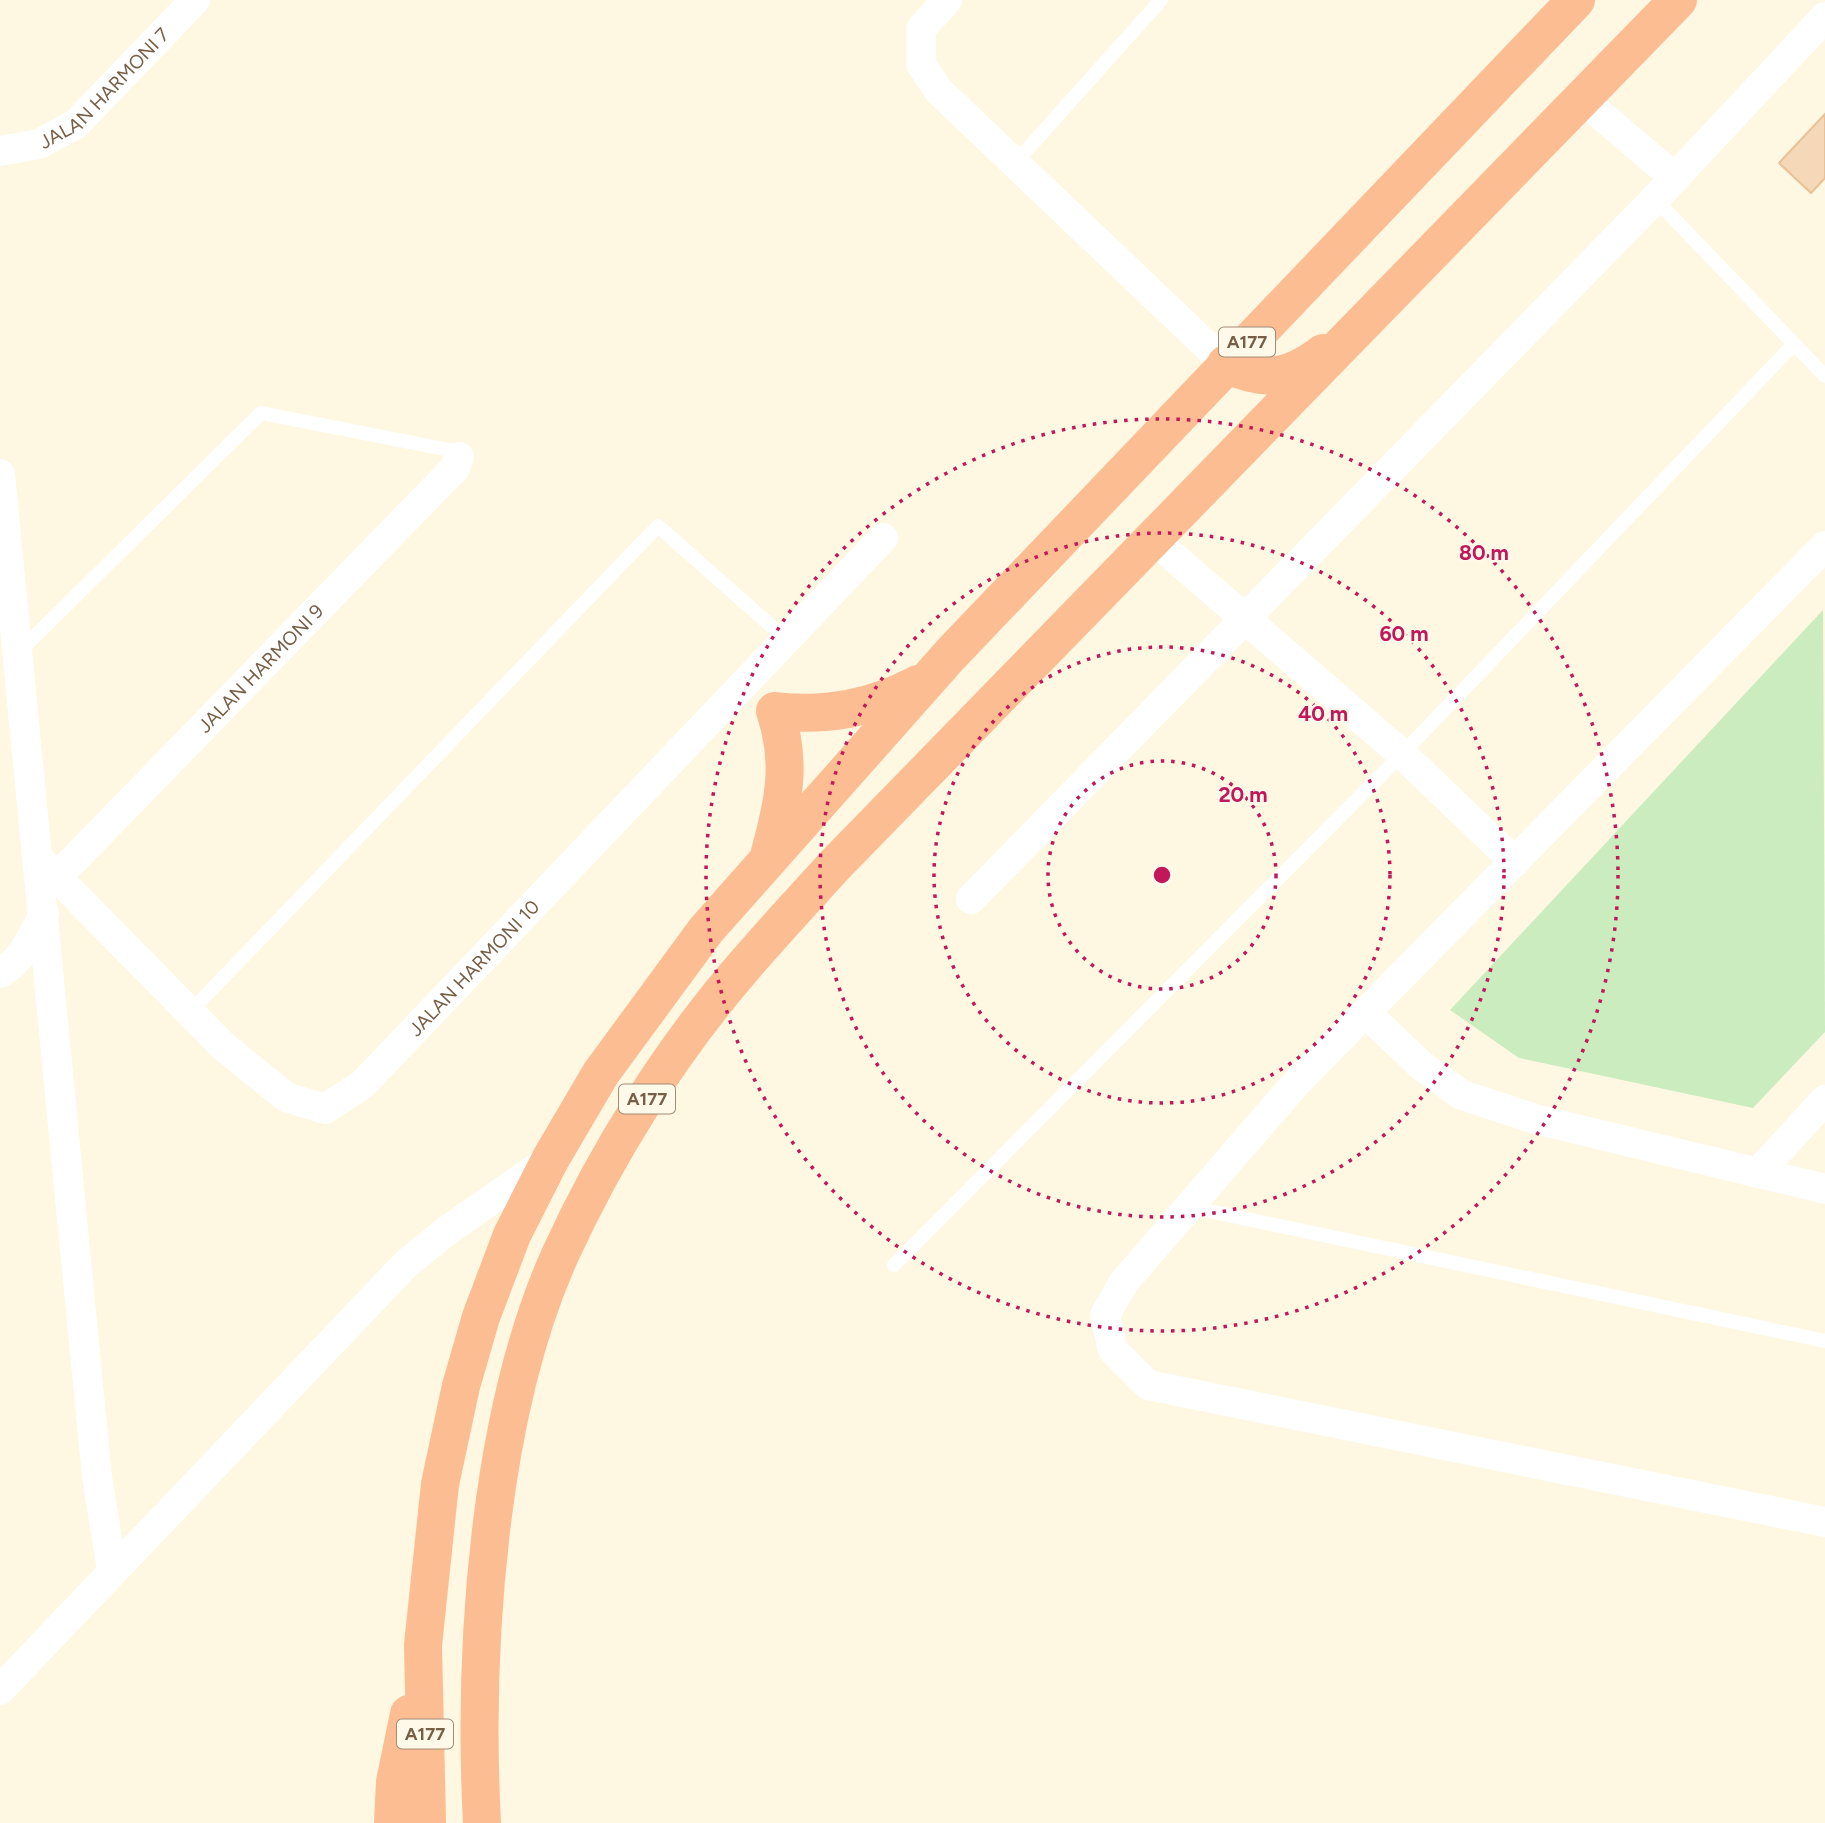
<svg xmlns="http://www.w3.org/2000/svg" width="1825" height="1823" viewBox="0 0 1825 1823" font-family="Figtree,sans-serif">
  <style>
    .green { fill: #cbecbf }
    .building { fill: #f5d8b7; stroke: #e9c196; stroke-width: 2 }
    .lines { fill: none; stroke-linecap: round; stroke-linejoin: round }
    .lane { stroke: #fff; stroke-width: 14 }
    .street { stroke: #fff; stroke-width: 30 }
    .highway { stroke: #fdbd93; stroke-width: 38 }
    .ring { fill: none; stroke: #c2185b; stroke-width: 3.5; stroke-dasharray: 3.5 7 }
    .labels { text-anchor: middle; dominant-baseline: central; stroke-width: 5; stroke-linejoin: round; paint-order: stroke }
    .shield { fill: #fff9e9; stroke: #a08c77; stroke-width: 2 }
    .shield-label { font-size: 18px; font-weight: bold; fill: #775e46 }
    .street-label { font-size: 19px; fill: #775e46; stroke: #fff9e9 }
    .centre { fill: #c2185b; stroke: #fff9e9; stroke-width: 3.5 }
    .ring-label { font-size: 21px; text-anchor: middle; font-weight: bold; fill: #c2185b; stroke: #fff9e9; stroke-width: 5; stroke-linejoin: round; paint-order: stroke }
  </style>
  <rect width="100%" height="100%" fill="#fef7e1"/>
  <polygon class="green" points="1823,610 1825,1032 1753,1108 1519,1058 1450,1010"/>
  <polygon class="building" points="1825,114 1825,178 1811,193 1779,163"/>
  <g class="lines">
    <g class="lane">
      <polyline points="1015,163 1161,0"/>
      <polyline points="1655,199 1825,376"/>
      <polyline points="19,652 261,413 455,451 459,457"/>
      <polyline points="190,1012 658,526 787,640"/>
      <polyline points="1190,1207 1825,1341"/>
      <polyline points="894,1265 1402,754 1794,344"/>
    </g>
    <g class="street">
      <polyline points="947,0 921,29 921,64 939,91 1226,364"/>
      <polyline points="1581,98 1675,178"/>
      <path id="s1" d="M0,151l39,-7 37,-20 119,-124"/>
      <polyline points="0,474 97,1477 112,1569"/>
      <polyline points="1154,540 1402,754 1515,862"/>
      <polyline points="1825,546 1297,1082 1124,1282 1105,1315 1113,1350 1148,1385 1825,1522"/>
      <path id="s2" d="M37,857l185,188 64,52 39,12 38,-25 520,-546"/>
      <path id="s3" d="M58,876l397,-408 4,-11"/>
      <polyline points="971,899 1655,199 1825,17"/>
      <path d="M0,973c23,-12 32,-37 44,-59"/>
      <polyline points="1366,1013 1422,1066 1462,1095 1535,1119 1825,1189"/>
      <polyline points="1758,1173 1825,1100"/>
      <polyline points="0,1690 406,1264 448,1230 551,1158"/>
    </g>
    <g class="highway">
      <path d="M1226,364c38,18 63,15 97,-11"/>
      <path d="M770,852c14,-50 22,-91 5,-141 52,6 97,-3 143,-27"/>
      <polyline points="393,1823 395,1782 409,1714"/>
      <polyline points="427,1823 423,1645 440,1484 461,1386 481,1317 512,1235 551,1158 601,1073 706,930 950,655 1576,0"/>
      <path d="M482,1823c-9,-174 6,-408 78,-568 47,-103 111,-205 185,-290 29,-34 59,-66 89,-99l844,-866"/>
    </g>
  </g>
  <g class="ring">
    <circle cx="1162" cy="875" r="114"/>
    <circle cx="1162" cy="875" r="228"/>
    <circle cx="1162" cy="875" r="342"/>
    <circle cx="1162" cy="875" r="456"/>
  </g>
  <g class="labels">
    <g class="shield">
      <rect x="1219" y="327.5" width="56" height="29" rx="5"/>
      <rect x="619" y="1084.5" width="56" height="29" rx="5"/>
      <rect x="397" y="1719.5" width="56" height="29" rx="5"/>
    </g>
    <g class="shield-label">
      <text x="1247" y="342">A177</text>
      <text x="647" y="1099">A177</text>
      <text x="425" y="1734">A177</text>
    </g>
    <g class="street-label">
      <text stroke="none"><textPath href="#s1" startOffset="126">JALAN HARMONI 7</textPath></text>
      <text stroke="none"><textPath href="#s3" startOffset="290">JALAN HARMONI 9</textPath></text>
      <text stroke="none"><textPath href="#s2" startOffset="593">JALAN HARMONI 10</textPath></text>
    </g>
  </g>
  <circle cx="1162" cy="875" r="10" class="centre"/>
  <g class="ring-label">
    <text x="1484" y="560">80 m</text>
    <text x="1404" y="641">60 m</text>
    <text x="1323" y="721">40 m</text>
    <text x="1243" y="802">20 m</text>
  </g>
</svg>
